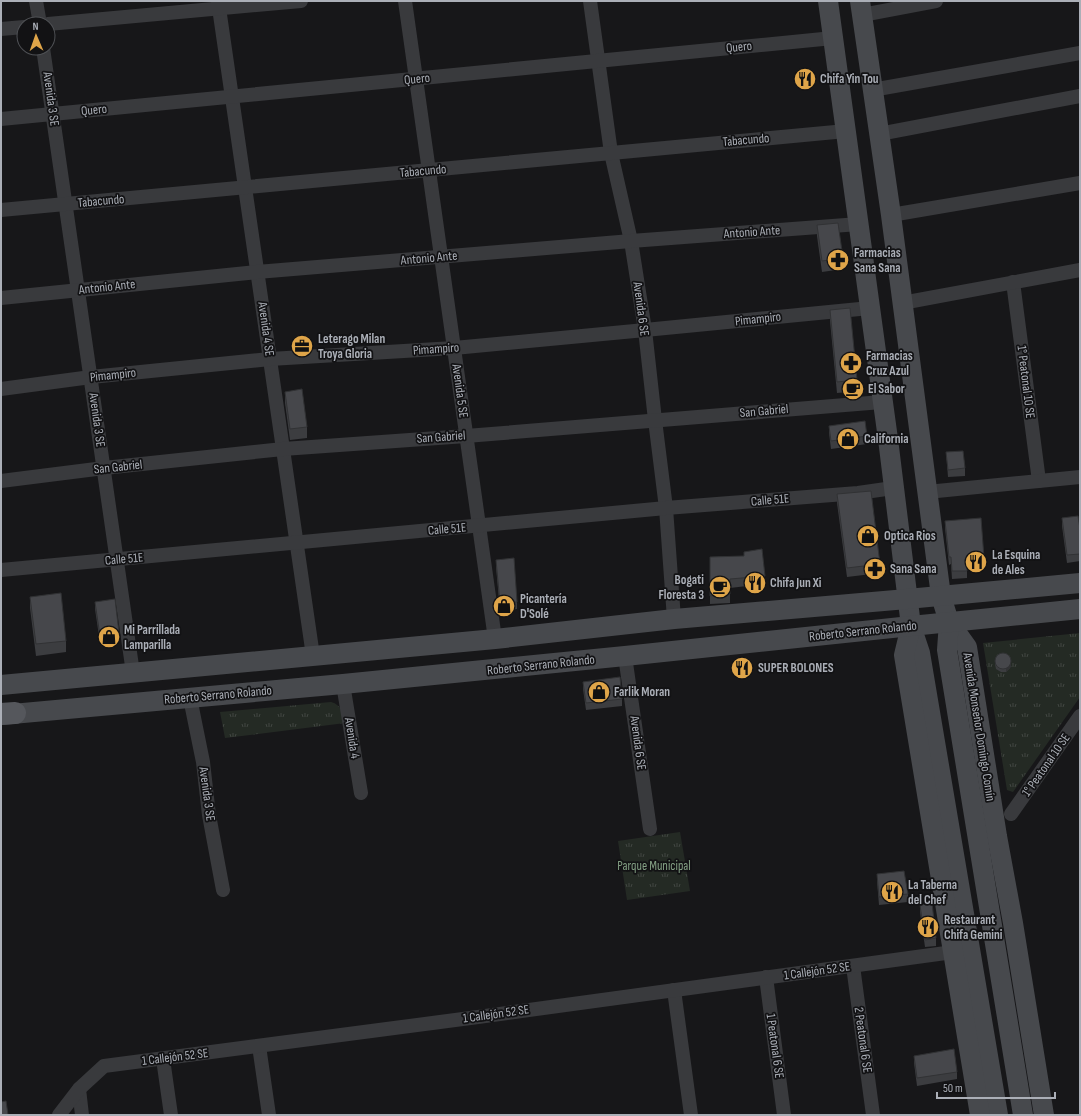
<svg xmlns="http://www.w3.org/2000/svg" width="1081" height="1116" viewBox="0 0 1081 1116" font-family="'Sofia Sans Condensed',sans-serif">
  <style>
    .park { fill: url(#park-tufts) }
    .lines { fill: none; stroke-linecap: round; stroke-linejoin: round }
    .street { stroke: #393a3d; stroke-width: 14 }
    .secondary { stroke: #47494d; stroke-width: 20 }
    .primary { stroke: #55575c; stroke-width: 22 }
    .wall { fill: #3c3d40 }
    .shaded-wall { fill: #313234 }
    .building { fill: #46474b; stroke: #313234 }
    .labels { text-anchor: middle; dominant-baseline: central; stroke-width: 3.5; stroke-linejoin: round; paint-order: stroke }
    .street-label { font-size: 13px; fill: #abafb7; stroke: #121214 }
    .poi-label { font-size: 13px; font-weight: bold; fill: #abafb7; stroke: #121214; text-anchor: start }
    .park-label { font-size: 13px; fill: #84a084; stroke: #121214 }
  </style>
  <defs>
    <pattern id="park-tufts" width="24" height="20" patternUnits="userSpaceOnUse"><rect width="24" height="20" fill="#242a24"/><path d="M3 7l-1-3M5 7V3M7 7l1-3M15 17l-1-3M17 17v-4M19 17l1-3" fill="none" stroke="#414642"/></pattern>
  </defs>
  <rect width="100%" height="100%" fill="#171719"/>
  <g class="park">
    <polygon points="1080,633 1080,697 1013,792 1007,790 983,643"/>
    <path d="M331,702c11,3 11,11 14,21l-120,15 -5,-26z"/>
    <polygon points="680,832 690,891 627,900 618,841"/>
  </g>
  <g class="lines">
    <g class="street">
      <polyline points="36,1 40,24"/>
      <polyline points="218,1 313,656"/>
      <polyline points="405,1 495,639"/>
      <polyline points="590,1 611,153 631,241 645,330 655,420 666,508 674,619"/>
      <polyline points="862,15 936,1"/>
      <polyline points="48,24 301,1"/>
      <polyline points="1,29 24,27"/>
      <polyline points="43,48 133,673"/>
      <polyline points="872,90 1080,53"/>
      <polyline points="1,119 833,38"/>
      <polyline points="879,134 1080,96"/>
      <polyline points="1,210 846,131"/>
      <polyline points="891,215 1080,183"/>
      <polyline points="1013,282 1039,481"/>
      <polyline points="1,298 257,272 631,241 859,224"/>
      <polyline points="902,303 1080,270"/>
      <polyline points="1,389 91,377 270,359 454,348 645,330 870,308"/>
      <polyline points="1,481 104,468 283,449 466,436 882,402"/>
      <polyline points="927,492 1080,477"/>
      <polyline points="1,570 666,508 858,493 893,488"/>
      <polyline points="625,656 650,829"/>
      <polyline points="343,684 361,793"/>
      <polyline points="190,698 203,762 209,815 223,890"/>
      <polyline points="1011,814 1080,716"/>
      <polyline points="853,966 873,1115"/>
      <polyline points="766,977 784,1115"/>
      <polyline points="674,990 691,1115"/>
      <polyline points="259,1046 269,1115"/>
      <polyline points="163,1059 171,1115"/>
      <polyline points="79,1089 82,1115"/>
      <polyline points="59,1115 79,1089 104,1066 478,1017 953,952"/>
    </g>
    <g class="secondary">
      <polyline points="828,1 888,439 911,626 920,653 998,1115"/>
      <polyline points="860,1 891,215 941,596 949,622 967,647 997,836 1013,923 1044,1115"/>
      <polyline points="949,622 947,650 1023,1115"/>
      <polyline points="911,626 904,655 980,1115"/>
      <polyline points="1,685 495,639 674,619 907,599 1080,583"/>
      <polyline points="1,715 343,684 625,656 911,626 1080,609"/>
    </g>
    <polyline class="primary" points="1,714 15,713"/>
  </g>
  <g class="wall">
    <polygon points="817,225 843,258 843,269 822,272 817,236"/>
    <polygon points="830,310 857,380 857,391 837,393 830,321"/>
    <polygon points="285,392 307,427 307,438 290,440 285,403"/>
    <polygon points="829,426 867,436 867,444 831,449 829,433"/>
    <polygon points="946,452 965,468 965,476 948,477"/>
    <polygon points="837,494 880,564 880,573 847,577 837,503"/>
    <polygon points="1062,518 1080,529 1080,561 1067,563 1062,526"/>
    <polygon points="945,521 984,558 984,565 967,566 967,578 952,579 951,564 949,565 945,528"/>
    <polygon points="744,552 765,576 765,584 730,588 730,603 710,604 710,557 744,556"/>
    <polygon points="496,560 517,602 517,609 500,611 496,567"/>
    <polygon points="30,597 66,641 66,652 36,656 30,608"/>
    <polygon points="95,602 119,633 119,641 100,643 95,609"/>
    <polygon points="995,660 1011,660 1011,666 1010,668 1006,672 1001,672 996,669 995,664"/>
    <polygon points="583,682 622,699 622,706 586,710 583,689"/>
    <polygon points="877,874 908,894 908,902 879,905 877,881"/>
    <polygon points="920,905 936,938 936,946 925,947 920,912"/>
    <polygon points="914,1056 957,1072 957,1079 917,1086 914,1063"/>
  </g>
  <polygon class="shaded-wall" points="1011,662 1011,666 1010,668 1006,672 1006,668"/>
  <g class="building">
    <polygon points="838,223 843,258 822,261 817,225"/>
    <polygon points="850,308 857,380 837,382 830,310"/>
    <polygon points="302,389 307,427 290,429 285,392"/>
    <polygon points="865,421 867,436 831,441 829,426"/>
    <polygon points="963,451 965,468 948,470 946,452"/>
    <polygon points="871,491 880,564 847,568 837,494"/>
    <polygon points="1078,516 1080,529 1080,554 1067,555 1062,518"/>
    <polygon points="981,518 984,558 967,559 967,571 952,571 951,557 949,557 945,521"/>
    <polygon points="762,549 765,576 730,579 730,594 710,596 710,557 744,556 744,552"/>
    <polygon points="514,558 517,602 500,603 496,560"/>
    <polygon points="61,593 66,641 36,644 30,597"/>
    <polygon points="115,599 119,633 100,636 95,602"/>
    <circle cx="1003" cy="661" r="8"/>
    <polygon points="620,677 622,699 586,703 583,682"/>
    <polygon points="904,871 908,894 879,897 877,874"/>
    <polygon points="932,903 936,938 925,940 920,905"/>
    <polygon points="954,1049 957,1072 917,1078 914,1056"/>
    <polygon points="6,1101 8,1115 1,1115 1,1102"/>
  </g>
  <defs>
    <g id="restaurant-disc" transform="scale(1.15)"><circle r="9.5" fill="#dfa549" stroke="#121214"/><path d="M-5-6h1v4h1v-4h1v4h1v-4h1v5L-1.5 .5V6h-2V.5L-5-1ZM5-6V6H3V1.5H1.5Q1.5-4 5-6Z" fill="#111"/></g>
    <g id="pharmacy-disc" transform="scale(1.15)"><circle r="9.5" fill="#dfa549" stroke="#121214"/><path d="M-2-6h4v4h4v4h-4v4h-4v-4h-4v-4h4Z" fill="#111"/></g>
    <g id="office-disc" transform="scale(1.15)"><circle r="9.5" fill="#dfa549" stroke="#121214"/><path d="M-6-3h4V-5.5h4V-3h4V5H-6ZM-1-4.5V-3h2v-1.5ZM-6 0V1H6V0Z" fill="#111"/></g>
    <g id="cafe-disc" transform="scale(1.15)"><circle r="9.5" fill="#dfa549" stroke="#121214"/><path d="M-5.5-4.5H6V0H3Q3 3.5 0 3.5H-2.5Q-5.5 3.5-5.5 0ZM3-3.2v2h1.7v-2ZM-6 4.5H4V6H-6Z" fill="#111"/></g>
    <g id="shop-disc" transform="scale(1.15)"><circle r="9.5" fill="#dfa549" stroke="#121214"/><path d="M-5-2.5h2.3a2.7 3.5 0 0 1 5.4 0H5L5.5 6h-11ZM-1.5-2.5h3a1.5 2.3 0 0 0-3 0Z" fill="#111"/></g>
  </defs>
  <g fill-rule="evenodd">
    <use href="#restaurant-disc" x="805" y="79"/>
    <use href="#pharmacy-disc" x="838" y="260"/>
    <use href="#office-disc" x="302" y="346"/>
    <use href="#pharmacy-disc" x="851" y="363"/>
    <use href="#cafe-disc" x="853" y="389"/>
    <use href="#shop-disc" x="848" y="439"/>
    <use href="#shop-disc" x="868" y="536"/>
    <use href="#restaurant-disc" x="976" y="562"/>
    <use href="#pharmacy-disc" x="875" y="569"/>
    <use href="#restaurant-disc" x="755" y="583"/>
    <use href="#cafe-disc" x="720" y="587"/>
    <use href="#shop-disc" x="504" y="606"/>
    <use href="#shop-disc" x="109" y="637"/>
    <use href="#restaurant-disc" x="742" y="668"/>
    <use href="#shop-disc" x="599" y="692"/>
    <use href="#restaurant-disc" x="892" y="892"/>
    <use href="#restaurant-disc" x="928" y="927"/>
  </g>
  <g class="labels">
    <g class="street-label">
      <text transform="translate(739 47) rotate(-6)">Quero</text>
      <text transform="translate(417 79) rotate(-6)">Quero</text>
      <text transform="translate(51 99) rotate(82)">Avenida 3 SE</text>
      <text transform="translate(94 110) rotate(-6)">Quero</text>
      <text transform="translate(746 140) rotate(-5)">Tabacundo</text>
      <text transform="translate(423 171) rotate(-5)">Tabacundo</text>
      <text transform="translate(101 201) rotate(-5)">Tabacundo</text>
      <text transform="translate(752 232) rotate(-4)">Antonio Ante</text>
      <text transform="translate(429 258) rotate(-5)">Antonio Ante</text>
      <text transform="translate(107 287) rotate(-6)">Antonio Ante</text>
      <text transform="translate(641 309) rotate(82)">Avenida 6 SE</text>
      <text transform="translate(758 319) rotate(-6)">Pimampiro</text>
      <text transform="translate(266 329) rotate(82)">Avenida 4 SE</text>
      <text transform="translate(436 349) rotate(-4)">Pimampiro</text>
      <text transform="translate(113 375) rotate(-6)">Pimampiro</text>
      <text transform="translate(1026 382) rotate(83)">1° Peatonal 10 SE</text>
      <text transform="translate(460 391) rotate(82)">Avenida 5 SE</text>
      <text transform="translate(764 411) rotate(-5)">San Gabriel</text>
      <text transform="translate(97 420) rotate(82)">Avenida 3 SE</text>
      <text transform="translate(441 437) rotate(-4)">San Gabriel</text>
      <text transform="translate(118 467) rotate(-6)">San Gabriel</text>
      <text transform="translate(770 500) rotate(-5)">Calle 51E</text>
      <text transform="translate(447 529) rotate(-5)">Calle 51E</text>
      <text transform="translate(124 559) rotate(-5)">Calle 51E</text>
      <text transform="translate(863 631) rotate(-6)">Roberto Serrano Rolando</text>
      <text transform="translate(541 665) rotate(-6)">Roberto Serrano Rolando</text>
      <text transform="translate(218 695) rotate(-5)">Roberto Serrano Rolando</text>
      <text transform="translate(979 727) rotate(81)">Avenida Monseñor Domingo Comín</text>
      <text transform="translate(352 738) rotate(81)">Avenida 4</text>
      <text transform="translate(638 743) rotate(82)">Avenida 6 SE</text>
      <text transform="translate(1046 765) rotate(-55)">1° Peatonal 10 SE</text>
      <text transform="translate(207 794) rotate(82)">Avenida 3 SE</text>
      <text transform="translate(817 971) rotate(-8)">1 Callejón 52 SE</text>
      <text transform="translate(496 1014) rotate(-8)">1 Callejón 52 SE</text>
      <text transform="translate(863 1040) rotate(82)">2 Peatonal 6 SE</text>
      <text transform="translate(775 1046) rotate(82)">1 Peatonal 6 SE</text>
      <text transform="translate(175 1057) rotate(-7)">1 Callejón 52 SE</text>
    </g>
    <g class="poi-label">
      <text x="820" y="79">Chifa Yin Tou</text>
      <text x="854" y="253">Farmacias<tspan x="854" dy="15">Sana Sana</tspan></text>
      <text x="318" y="339">Leterago Milan<tspan x="318" dy="15">Troya Gloria</tspan></text>
      <text x="866" y="356">Farmacias<tspan x="866" dy="15">Cruz Azul</tspan></text>
      <text x="868" y="389">El Sabor</text>
      <text x="864" y="439">California</text>
      <text x="884" y="536">Optica Rios</text>
      <text x="992" y="555">La Esquina<tspan x="992" dy="15">de Ales</tspan></text>
      <text x="890" y="569">Sana Sana</text>
      <text x="704" y="580" text-anchor="end">Bogati<tspan x="704" dy="15">Floresta 3</tspan></text>
      <text x="770" y="583">Chifa Jun Xi</text>
      <text x="520" y="599">Picantería<tspan x="520" dy="15">D'Solé</tspan></text>
      <text x="124" y="630">Mi Parrillada<tspan x="124" dy="15">Lamparilla</tspan></text>
      <text x="758" y="668">SUPER BOLONES</text>
      <text x="614" y="692">Farlik Moran</text>
      <text x="908" y="885">La Taberna<tspan x="908" dy="15">del Chef</tspan></text>
      <text x="944" y="920">Restaurant<tspan x="944" dy="15">Chifa Gemini</tspan></text>
    </g>
    <g class="park-label">
      <text x="654" y="866">Parque Municipal</text>
    </g>
  </g>
  <rect width="1081" height="1116" fill="none" stroke="#abafb7" stroke-width="4"/>
  <g transform="translate(36 36) rotate(358)"><circle r="19" fill="#121214" stroke="#4f5155"/>
  <path d="M0-3L7 15L0 10L-7 15Z" fill="#dfa549"/>
  <text y="-6" font-size="11" font-weight="bold" text-anchor="middle" fill="#abafb7">N</text>
  </g>
  <path d="M937 1092v6h118v-6" fill="none" stroke="#abafb7" stroke-width="2"/>
  <text x="943" y="1092" font-size="12" fill="#abafb7" stroke="#121214" stroke-width="3" paint-order="stroke">50 m</text>
</svg>
